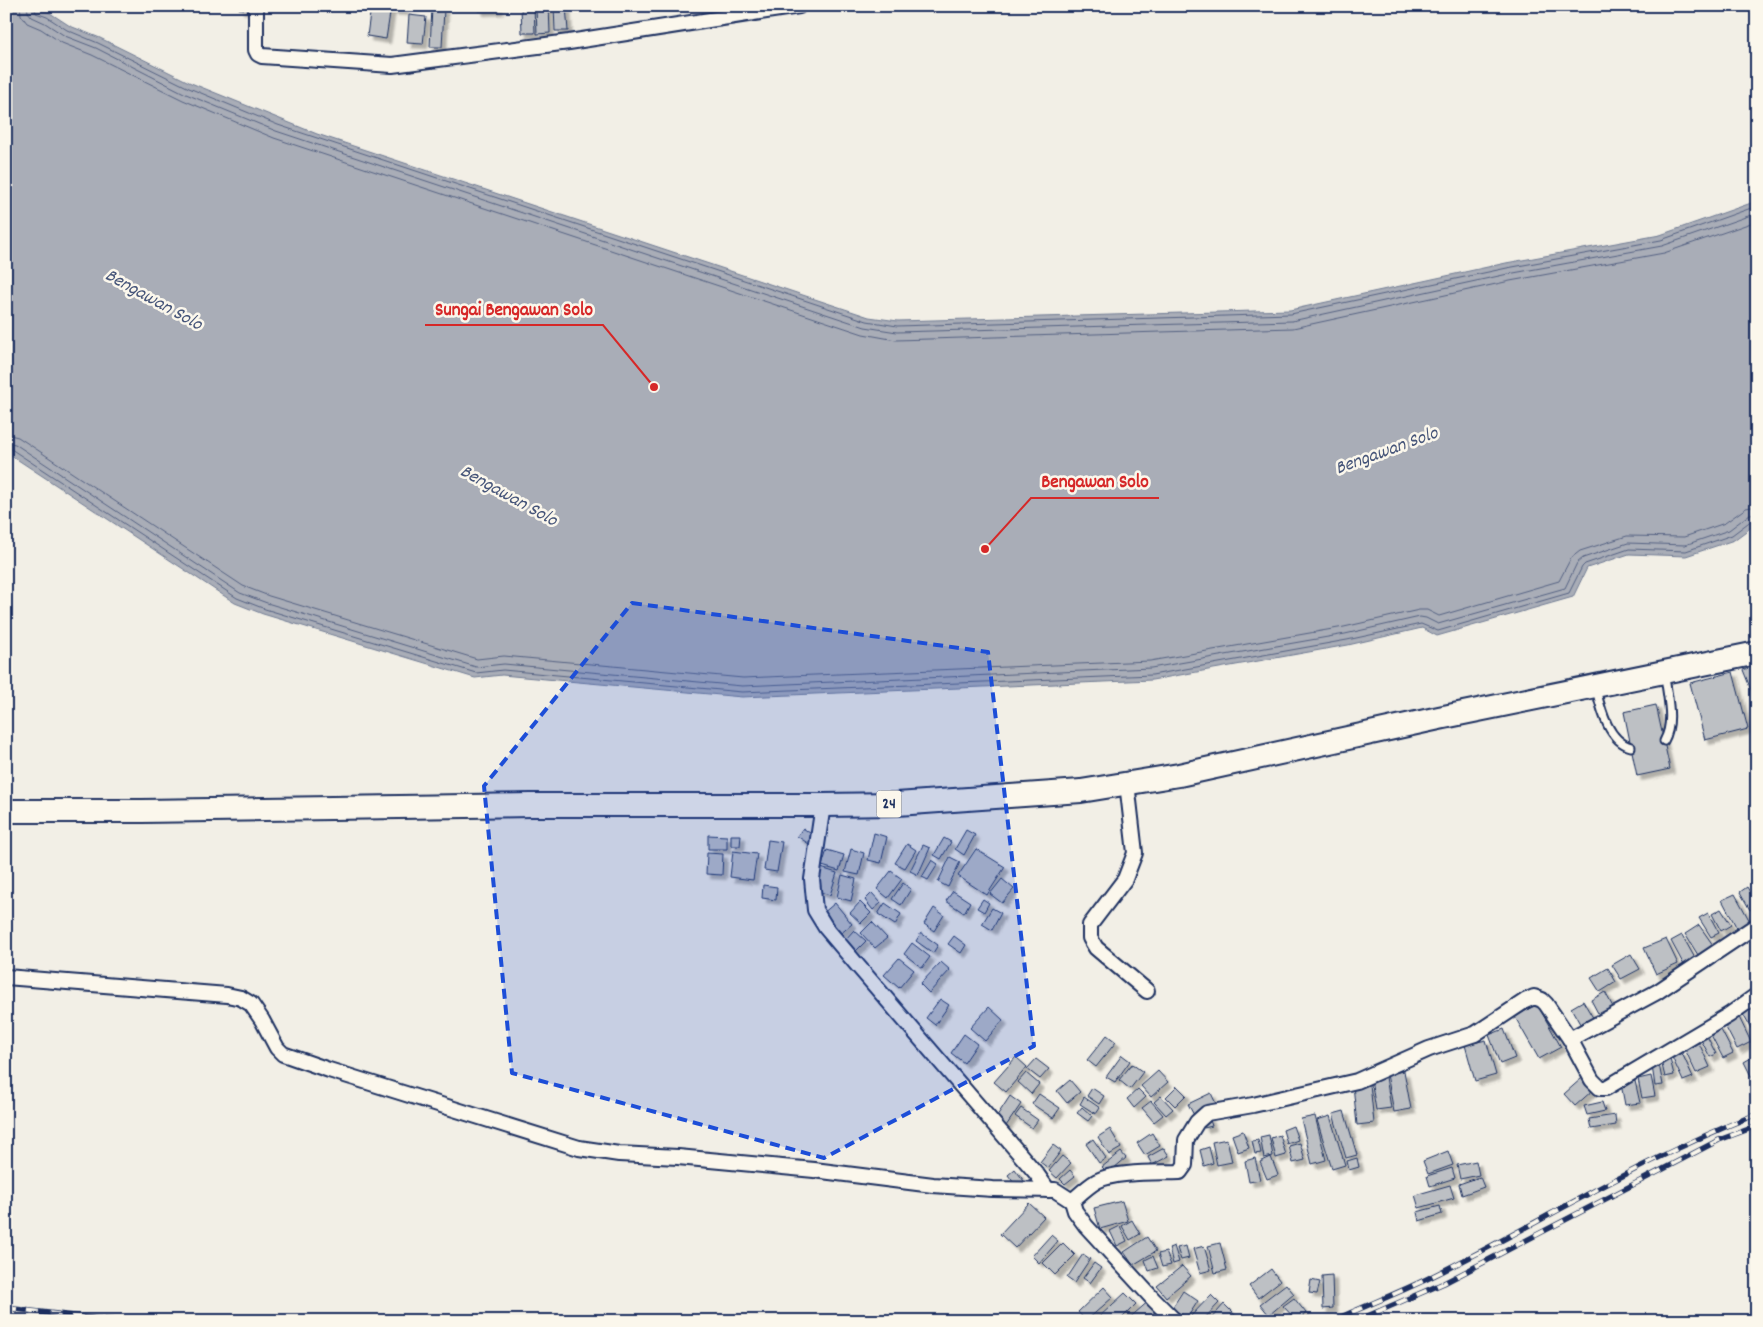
<svg xmlns="http://www.w3.org/2000/svg" width="1763" height="1327" viewBox="0 0 1763 1327" font-family="Dekko,sans-serif">
  <style>
    .water { fill: #a9adb7; stroke: #707b93 }
    .lines { fill: none; stroke-linecap: round; stroke-linejoin: round }
    .shore { stroke: #546182; stroke-width: 1 }
    .building { fill: #bdc0c4; stroke: #1b2f5e; filter: url(#shadow) }
    .service-casing { stroke: #1b2f5e; stroke-width: 11 }
    .minor-casing { stroke: #1b2f5e; stroke-width: 18 }
    .trunk-casing { stroke: #1b2f5e; stroke-width: 26 }
    .service { stroke: #fbf7ec; stroke-width: 7 }
    .minor { stroke: #fbf7ec; stroke-width: 14 }
    .trunk { stroke: #fbf7ec; stroke-width: 22 }
    .rail-casing { stroke: #1b2f5e; stroke-width: 5.5 }
    .rail { stroke: #fbf7ec; stroke-width: 4; stroke-dasharray: 11; stroke-linecap: butt }
    .marked { fill: #1d4ed8; fill-opacity: 0.2; stroke: #1d4ed8; stroke-width: 4; stroke-dasharray: 10 6; stroke-linejoin: round }
    .labels { text-anchor: middle; dominant-baseline: central; stroke-width: 5; stroke-linejoin: round; paint-order: stroke }
    .shield { fill: #fbf7ec; stroke: #5e6b89; stroke-width: 1 }
    .shield-label { font-size: 16px; font-weight: bold; fill: #1b2f5e }
    .water-label { font-size: 19px; font-style: italic; fill: #465579; stroke: #fbf7ec }
    .leader { fill: none; stroke: #d62828; stroke-width: 2 }
    .callout-dot { fill: #d62828; stroke: #fbf7ec; stroke-width: 2 }
    .callout-label { font-size: 19px; text-anchor: middle; font-weight: bold; fill: #d62828; stroke: #fbf7ec; stroke-width: 5; stroke-linejoin: round; paint-order: stroke }
  </style>
  <defs>
    <filter id="shadow"><feDropShadow dx="4.5" dy="4.5" stdDeviation="1" flood-color="#0004"/></filter>
  </defs>
  <rect width="100%" height="100%" fill="#f2efe6"/>
  <filter id="ink" filterUnits="userSpaceOnUse"><feTurbulence type="fractalNoise" baseFrequency=".02" numOctaves="2"/><feDisplacementMap in="SourceGraphic" scale="10" xChannelSelector="R" yChannelSelector="G"/><feConvolveMatrix kernelMatrix="1 2 1 2 8 2 1 2 1" color-interpolation-filters="sRGB"/></filter>
  <g filter="url(#ink)">
    <polygon class="water" points="6,6 33,6 50,13 70,26 100,38 191,83 317,134 869,317 898,321 1290,310 1506,263 1660,235 1757,201 1757,523 1734,540 1686,556 1629,554 1587,568 1573,597 1437,636 1422,628 1348,645 1152,680 742,697 502,675 475,678 263,614 235,603 6,452"/>
    <g class="lines">
      <g class="shore">
        <polyline points="20,6 21,15 27,23 41,29 62,43 92,55 183,100 274,138 863,334 896,340 1293,328 1510,281 1664,253 1757,221"/>
        <polyline points="27,6 28,12 32,17 45,23 65,36 96,48 186,94 276,131 865,327 897,332 1292,321 1508,274 1662,246 1757,213"/>
        <polyline points="34,6 36,13 47,17 67,30 98,43 189,88 278,125 867,321 897,326 1291,314 1507,268 1661,240 1757,206"/>
        <polyline points="6,434 18,437 243,586 269,596 477,659 504,656 743,678 1150,661 1344,627 1419,610 1427,610 1439,616 1559,581 1571,558 1580,551 1627,536 1684,537 1725,523 1746,508 1757,506"/>
        <polyline points="6,442 15,444 240,593 267,603 476,667 504,664 742,686 1151,668 1345,634 1420,617 1426,618 1438,624 1565,588 1577,563 1583,558 1628,543 1685,545 1729,530 1750,514 1757,513"/>
        <polyline points="6,448 11,449 237,598 265,609 476,673 503,670 742,692 1152,675 1347,640 1421,624 1438,631 1569,593 1582,567 1585,564 1629,549 1686,551 1732,535 1752,520 1757,519"/>
      </g>
    </g>
    <g class="building">
      <polygon points="239,6 252,6 252,10 239,9"/>
      <polygon points="371,6 391,7 386,39 367,36"/>
      <polygon points="392,6 404,6 404,11 391,10"/>
      <polygon points="478,6 499,6 499,10 479,11"/>
      <polygon points="534,6 535,33 522,33 521,7"/>
      <polygon points="549,6 550,33 537,34 536,7"/>
      <polygon points="554,6 566,6 568,31 555,31"/>
      <polygon points="432,8 444,9 442,47 430,47"/>
      <polygon points="409,15 426,17 423,44 407,43"/>
      <polygon points="1757,665 1757,701 1756,702 1743,670"/>
      <polygon points="1733,672 1748,729 1705,740 1690,683"/>
      <polygon points="1656,705 1670,769 1637,776 1624,712"/>
      <polygon points="803,828 818,839 812,846 797,836"/>
      <polygon points="966,830 975,835 964,855 955,849"/>
      <polygon points="874,833 887,837 881,863 868,860"/>
      <polygon points="708,835 727,836 727,849 708,849"/>
      <polygon points="731,835 741,835 740,846 731,846"/>
      <polygon points="944,838 951,842 941,859 934,855"/>
      <polygon points="768,840 782,842 777,872 764,870"/>
      <polygon points="907,844 916,850 905,868 895,863"/>
      <polygon points="923,845 930,848 918,875 910,871"/>
      <polygon points="851,849 864,853 859,875 845,872"/>
      <polygon points="976,849 1005,867 987,895 958,876"/>
      <polygon points="827,850 844,855 839,871 822,866"/>
      <polygon points="733,851 757,854 753,880 730,877"/>
      <polygon points="707,853 723,854 722,875 706,874"/>
      <polygon points="950,857 960,862 948,887 938,882"/>
      <polygon points="932,860 938,864 928,880 922,877"/>
      <polygon points="821,868 837,873 830,895 814,890"/>
      <polygon points="891,871 902,879 888,898 877,889"/>
      <polygon points="842,875 856,879 851,901 837,897"/>
      <polygon points="1002,879 1014,889 1002,903 990,894"/>
      <polygon points="903,883 911,889 901,905 892,899"/>
      <polygon points="763,885 777,887 776,900 762,898"/>
      <polygon points="1747,887 1757,904 1757,906 1750,910 1740,892"/>
      <polygon points="953,891 970,902 964,913 946,901"/>
      <polygon points="872,893 881,903 873,910 865,900"/>
      <polygon points="1735,894 1753,927 1740,934 1722,900"/>
      <polygon points="983,899 989,903 984,912 977,908"/>
      <polygon points="860,902 871,913 861,923 850,913"/>
      <polygon points="835,903 852,924 839,935 822,914"/>
      <polygon points="885,903 901,914 895,925 878,914"/>
      <polygon points="934,908 944,915 934,931 924,924"/>
      <polygon points="992,908 1001,913 992,930 982,924"/>
      <polygon points="1721,909 1731,925 1721,931 1712,914"/>
      <polygon points="1708,913 1719,933 1711,937 1699,918"/>
      <polygon points="872,922 887,938 875,948 861,933"/>
      <polygon points="1699,925 1713,945 1698,955 1685,934"/>
      <polygon points="854,930 866,941 856,951 844,941"/>
      <polygon points="921,933 938,945 933,953 916,941"/>
      <polygon points="1682,935 1696,960 1685,967 1671,941"/>
      <polygon points="954,936 966,945 961,953 948,944"/>
      <polygon points="1666,939 1678,964 1656,974 1644,948"/>
      <polygon points="912,943 930,957 922,968 904,954"/>
      <polygon points="1631,954 1640,969 1621,979 1612,965"/>
      <polygon points="899,958 914,970 899,988 884,975"/>
      <polygon points="941,962 950,970 929,993 920,984"/>
      <polygon points="1608,968 1616,982 1600,992 1591,978"/>
      <polygon points="1605,992 1613,1007 1599,1015 1591,1000"/>
      <polygon points="940,999 949,1005 935,1025 926,1018"/>
      <polygon points="1583,1001 1595,1021 1583,1029 1571,1008"/>
      <polygon points="1750,1003 1757,1015 1757,1030 1753,1032 1740,1009"/>
      <polygon points="1537,1004 1561,1047 1539,1059 1515,1017"/>
      <polygon points="989,1007 1003,1020 985,1041 970,1028"/>
      <polygon points="1737,1013 1751,1042 1737,1049 1722,1020"/>
      <polygon points="1719,1026 1733,1053 1723,1058 1709,1031"/>
      <polygon points="1504,1029 1515,1058 1500,1064 1489,1035"/>
      <polygon points="1705,1032 1716,1054 1710,1057 1699,1036"/>
      <polygon points="964,1034 977,1044 964,1063 951,1053"/>
      <polygon points="1107,1035 1116,1042 1096,1067 1087,1060"/>
      <polygon points="1697,1039 1710,1067 1696,1073 1683,1045"/>
      <polygon points="1486,1040 1496,1075 1475,1081 1465,1045"/>
      <polygon points="1681,1051 1693,1077 1683,1081 1671,1055"/>
      <polygon points="1122,1055 1130,1061 1115,1082 1106,1077"/>
      <polygon points="1756,1055 1757,1080 1754,1082 1744,1062"/>
      <polygon points="1016,1057 1027,1067 1006,1092 994,1082"/>
      <polygon points="1036,1059 1049,1069 1040,1079 1027,1069"/>
      <polygon points="1670,1059 1674,1075 1665,1077 1661,1061"/>
      <polygon points="1132,1064 1143,1072 1130,1089 1119,1080"/>
      <polygon points="1659,1064 1663,1085 1655,1086 1652,1066"/>
      <polygon points="1158,1071 1168,1082 1151,1097 1141,1086"/>
      <polygon points="1404,1071 1411,1109 1394,1112 1387,1074"/>
      <polygon points="1026,1073 1039,1084 1031,1094 1018,1082"/>
      <polygon points="1651,1076 1655,1096 1642,1098 1638,1079"/>
      <polygon points="1386,1077 1391,1108 1376,1110 1371,1079"/>
      <polygon points="1582,1078 1593,1090 1575,1106 1564,1094"/>
      <polygon points="1070,1080 1080,1092 1067,1103 1057,1091"/>
      <polygon points="1635,1081 1640,1103 1625,1105 1621,1084"/>
      <polygon points="1370,1084 1374,1123 1357,1125 1353,1085"/>
      <polygon points="1177,1086 1186,1095 1175,1106 1166,1097"/>
      <polygon points="1092,1088 1104,1096 1099,1104 1087,1096"/>
      <polygon points="1138,1089 1146,1097 1134,1108 1127,1099"/>
      <polygon points="1211,1093 1217,1106 1195,1117 1188,1104"/>
      <polygon points="1039,1094 1060,1108 1053,1118 1032,1104"/>
      <polygon points="1010,1096 1021,1104 1004,1129 993,1122"/>
      <polygon points="1161,1096 1173,1109 1166,1115 1154,1102"/>
      <polygon points="1084,1097 1100,1108 1096,1114 1080,1104"/>
      <polygon points="1151,1101 1163,1115 1154,1122 1142,1108"/>
      <polygon points="1602,1102 1605,1111 1587,1115 1584,1106"/>
      <polygon points="1082,1107 1092,1116 1088,1121 1077,1113"/>
      <polygon points="1021,1108 1038,1120 1032,1128 1015,1116"/>
      <polygon points="1344,1111 1357,1155 1346,1158 1333,1114"/>
      <polygon points="1615,1115 1616,1125 1591,1129 1589,1119"/>
      <polygon points="1315,1116 1326,1160 1312,1164 1301,1119"/>
      <polygon points="1330,1116 1345,1165 1332,1169 1317,1120"/>
      <polygon points="1209,1117 1212,1126 1204,1128 1201,1119"/>
      <polygon points="1293,1126 1298,1140 1287,1144 1283,1130"/>
      <polygon points="1110,1129 1121,1148 1109,1155 1098,1137"/>
      <polygon points="1243,1131 1249,1148 1238,1152 1232,1135"/>
      <polygon points="1152,1133 1160,1146 1145,1155 1137,1143"/>
      <polygon points="1269,1135 1273,1156 1264,1158 1260,1137"/>
      <polygon points="1280,1135 1286,1155 1276,1158 1271,1138"/>
      <polygon points="1093,1139 1106,1158 1099,1163 1086,1144"/>
      <polygon points="1227,1139 1232,1162 1217,1165 1212,1142"/>
      <polygon points="1258,1140 1261,1153 1255,1154 1252,1141"/>
      <polygon points="1300,1143 1305,1160 1293,1163 1289,1146"/>
      <polygon points="1053,1145 1061,1151 1048,1168 1040,1162"/>
      <polygon points="1209,1147 1213,1163 1204,1166 1200,1150"/>
      <polygon points="1164,1148 1169,1156 1152,1165 1148,1157"/>
      <polygon points="1448,1151 1453,1165 1428,1174 1423,1161"/>
      <polygon points="1121,1152 1126,1158 1108,1173 1102,1167"/>
      <polygon points="1062,1156 1071,1163 1057,1178 1049,1171"/>
      <polygon points="1271,1157 1278,1175 1267,1179 1260,1162"/>
      <polygon points="1255,1158 1260,1180 1249,1182 1245,1161"/>
      <polygon points="1357,1158 1359,1167 1349,1170 1347,1161"/>
      <polygon points="1476,1161 1479,1175 1460,1179 1457,1165"/>
      <polygon points="1452,1168 1455,1178 1430,1186 1427,1176"/>
      <polygon points="1015,1169 1024,1181 1017,1187 1008,1175"/>
      <polygon points="1070,1170 1075,1176 1065,1184 1060,1179"/>
      <polygon points="1480,1177 1484,1187 1462,1195 1459,1184"/>
      <polygon points="1450,1185 1454,1198 1419,1208 1415,1195"/>
      <polygon points="1122,1201 1128,1221 1100,1229 1094,1208"/>
      <polygon points="1029,1203 1044,1217 1015,1248 1000,1234"/>
      <polygon points="1440,1206 1442,1214 1419,1221 1417,1212"/>
      <polygon points="1132,1220 1140,1234 1130,1240 1122,1226"/>
      <polygon points="1120,1226 1127,1241 1117,1246 1110,1231"/>
      <polygon points="1051,1235 1058,1241 1039,1263 1032,1256"/>
      <polygon points="1147,1237 1156,1251 1133,1265 1124,1252"/>
      <polygon points="1063,1243 1075,1255 1055,1275 1043,1263"/>
      <polygon points="1220,1243 1227,1270 1215,1273 1208,1246"/>
      <polygon points="1174,1246 1179,1262 1173,1264 1169,1248"/>
      <polygon points="1186,1246 1189,1258 1181,1260 1177,1248"/>
      <polygon points="1204,1246 1211,1270 1200,1273 1193,1249"/>
      <polygon points="1166,1252 1171,1265 1162,1267 1158,1254"/>
      <polygon points="1083,1254 1090,1259 1074,1283 1067,1278"/>
      <polygon points="1153,1256 1158,1268 1149,1271 1145,1260"/>
      <polygon points="1094,1263 1101,1268 1090,1283 1083,1278"/>
      <polygon points="1182,1266 1191,1276 1166,1297 1157,1286"/>
      <polygon points="1271,1269 1280,1281 1258,1298 1249,1286"/>
      <polygon points="1332,1275 1333,1308 1323,1309 1322,1276"/>
      <polygon points="1311,1280 1320,1282 1317,1294 1309,1293"/>
      <polygon points="1286,1284 1294,1294 1269,1315 1260,1304"/>
      <polygon points="1104,1287 1113,1297 1086,1321 1078,1312"/>
      <polygon points="1183,1291 1198,1301 1187,1318 1172,1308"/>
      <polygon points="1125,1293 1136,1304 1119,1321 1102,1321 1099,1317"/>
      <polygon points="1211,1295 1219,1303 1202,1321 1196,1321 1191,1316"/>
      <polygon points="1294,1298 1306,1313 1297,1321 1283,1306"/>
      <polygon points="1151,1299 1159,1308 1145,1321 1126,1321"/>
      <polygon points="1224,1304 1236,1316 1232,1321 1209,1321"/>
    </g>
    <g class="lines">
      <g class="service-casing">
        <g id="service">
          <path d="M1596,689c5,20 12,52 35,58"/>
          <path d="M1664,741c11,-19 3,-45 1,-65"/>
        </g>
      </g>
      <g class="minor-casing">
        <g id="minor">
          <polyline points="256,6 256,50 258,54 262,56 392,65 569,42 799,6"/>
          <polyline points="1127,783 1135,853 1125,879 1090,925 1090,938 1096,948 1147,991"/>
          <polyline points="823,805 812,879 815,910 826,928 858,966 1036,1173 1048,1190"/>
          <polyline points="6,977 227,995 241,998 251,1004 262,1020 277,1048 283,1054 329,1070 579,1148 619,1154 678,1157 814,1170 933,1185 993,1189 1055,1190 1072,1201"/>
          <polyline points="1570,1039 1657,992 1757,925"/>
          <path d="M1175,1321l-21,-21 -68,-74 -11,-15 -3,-10c8,-7 16,-15 25,-20 18,-10 61,-8 83,-9l5,-7 1,-25 11,-18 10,-9 46,-8 104,-24 72,-32 46,-15 50,-33 9,-4 8,3 4,4 24,35 22,41 8,8h6l123,-73 28,-20"/>
        </g>
      </g>
      <g class="trunk-casing">
        <polyline id="trunk" points="6,811 142,811 531,805 823,805 897,804 1081,791 1179,775 1439,718 1757,653"/>
      </g>
      <use href="#service" class="service"/>
      <use href="#minor" class="minor"/>
      <use href="#trunk" class="trunk"/>
      <g class="rail-casing">
        <g id="rail">
          <polyline points="6,1308 117,1321"/>
          <polyline points="6,1319 18,1321"/>
          <path d="M1332,1321c35,-16 72,-30 107,-48 106,-53 207,-116 318,-159"/>
          <polyline points="1356,1321 1444,1283 1719,1140 1757,1126"/>
        </g>
      </g>
      <use href="#rail" class="rail"/>
    </g>
  </g>
  <path class="marked" d="M632,603l356,49 46,394 -210,112 -312,-85 -28,-287z"/>
  <g class="labels">
    <rect class="shield" x="876.5" y="790.5" width="25" height="27" rx="4"/>
    <g class="shield-label">
      <text x="889" y="804">24</text>
    </g>
    <g class="water-label">
      <text transform="translate(153 301) rotate(29)">Bengawan Solo</text>
      <text transform="translate(1387 452) rotate(-20)">Bengawan Solo</text>
      <text transform="translate(508 497) rotate(29)">Bengawan Solo</text>
    </g>
  </g>
  <path class="leader" d="M654 387L603 325H425M985 549L1031 498H1159"/>
  <g class="callout-dot">
    <circle cx="654" cy="387" r="5"/>
    <circle cx="985" cy="549" r="5"/>
  </g>
  <g class="callout-label">
    <text x="514" y="315">Sungai Bengawan Solo</text>
    <text x="1095" y="487">Bengawan Solo</text>
  </g>
  <rect width="1763" height="1327" fill="none" stroke="#fbf7ec" stroke-width="25"/>
  <rect x="12" y="12" width="1738" height="1302" fill="none" stroke="#1b2f5e" stroke-width="2" filter="url(#ink)"/>
</svg>
